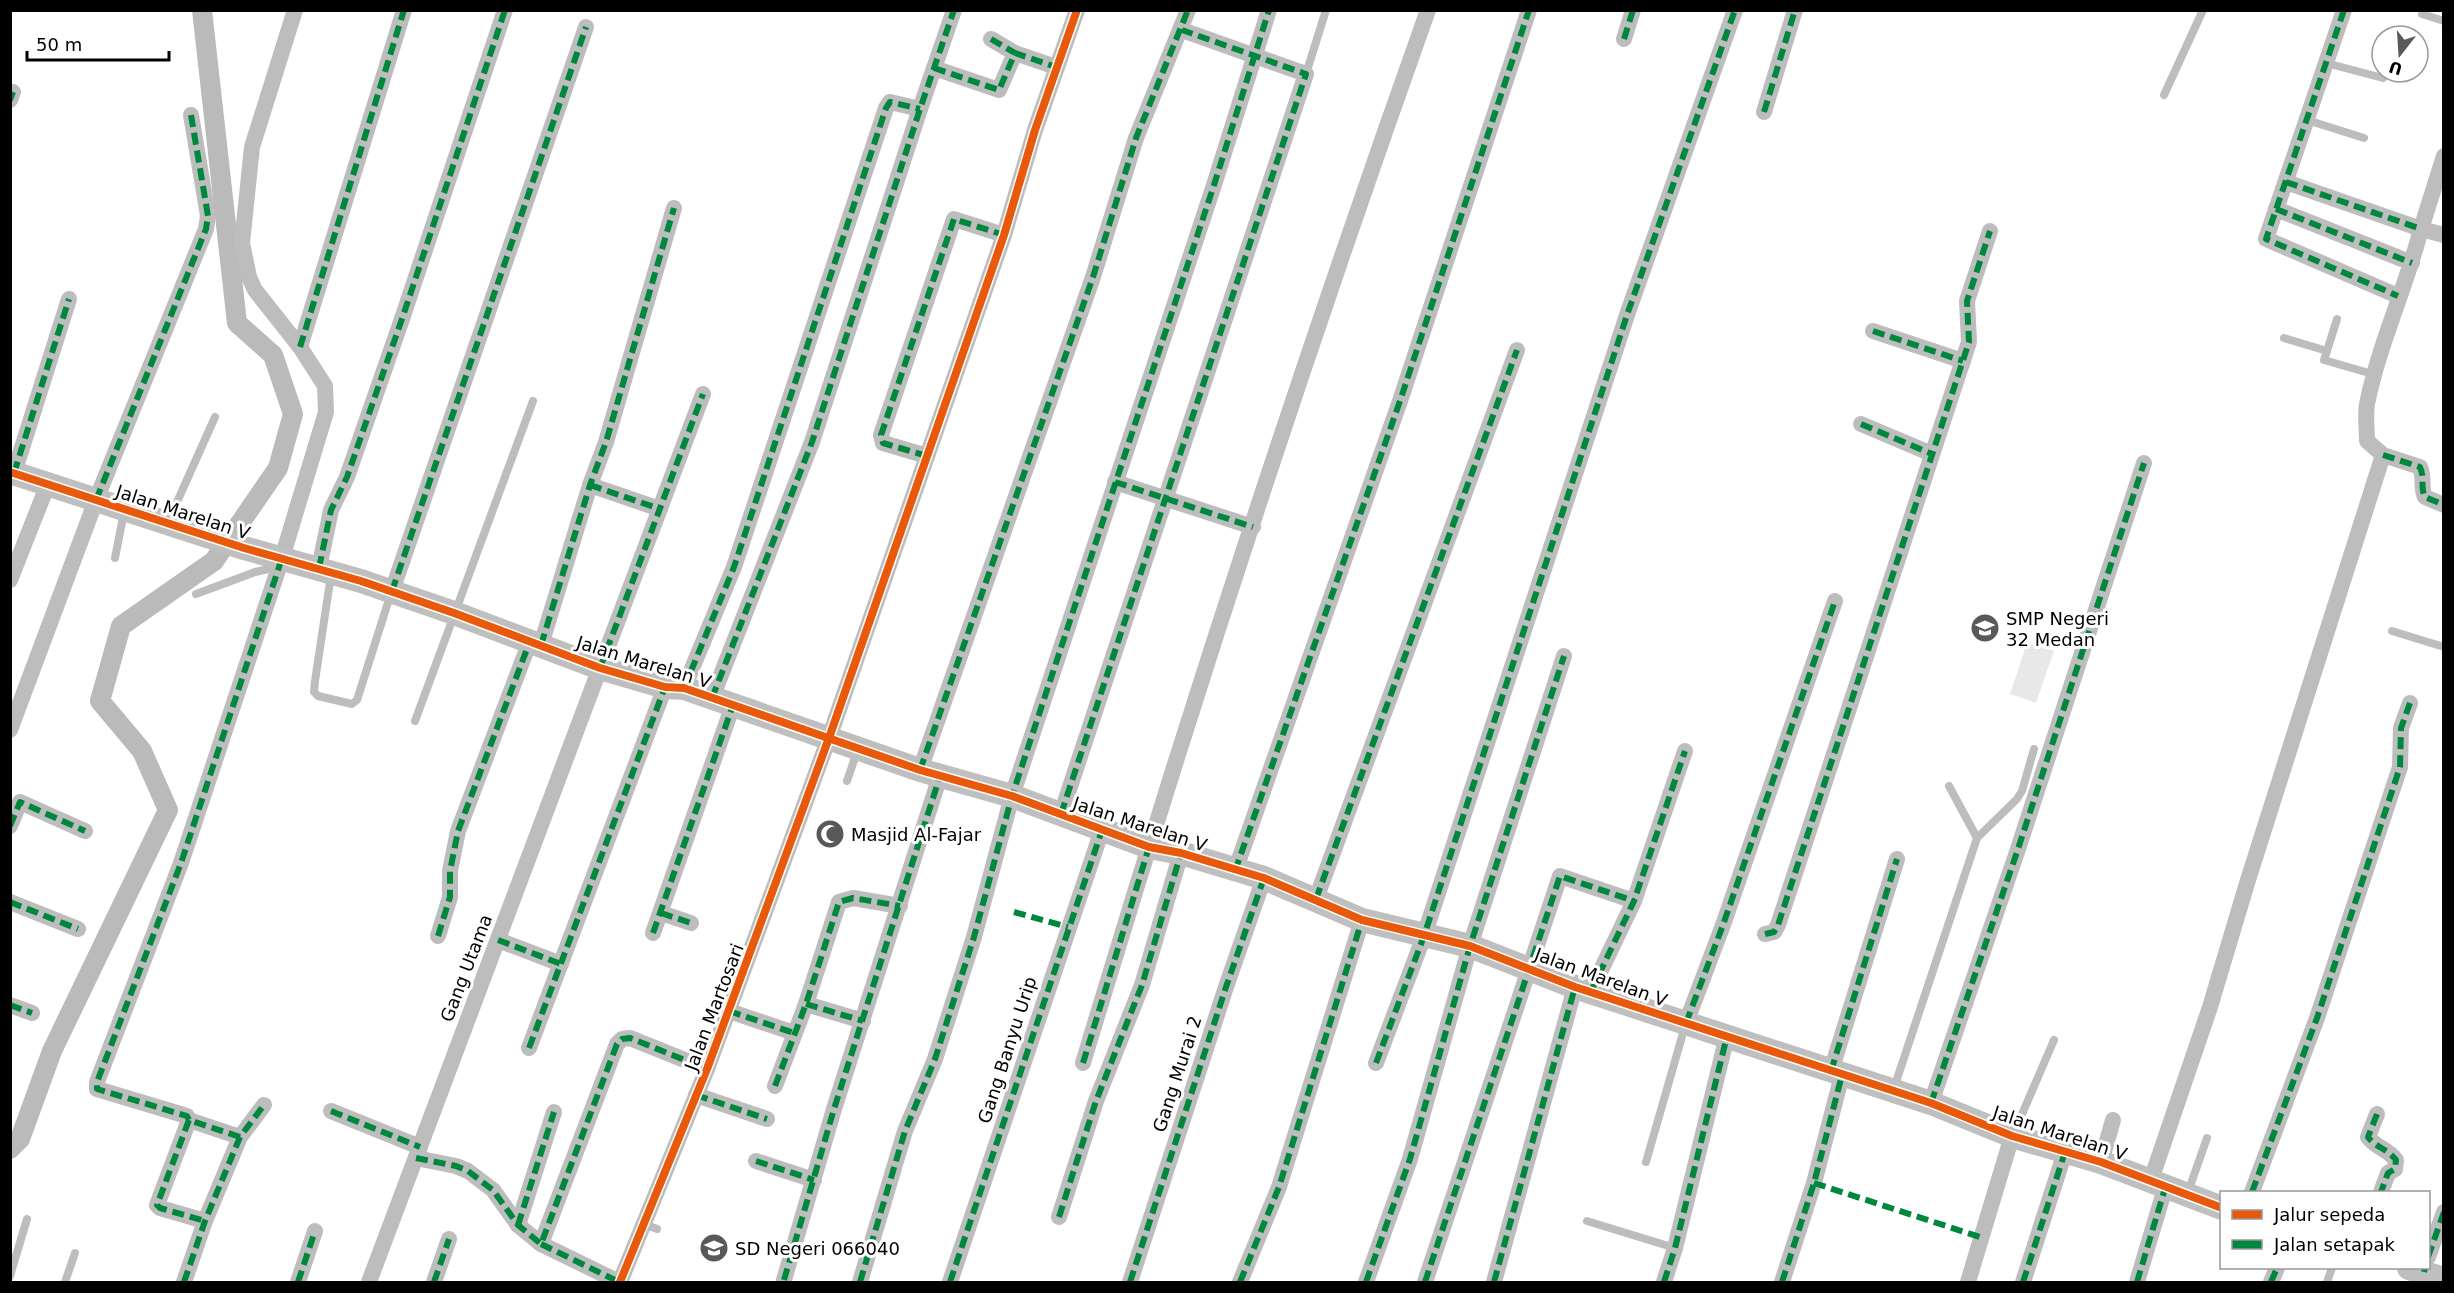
<svg xmlns="http://www.w3.org/2000/svg" width="2454" height="1293" viewBox="0 0 2454 1293" font-family="'DejaVu Sans',sans-serif">
  <style>
    .green { fill: #e8e8e8 }
    .lines { fill: none; stroke-linecap: round; stroke-linejoin: round }
    .canal { stroke: #bababa; stroke-width: 20 }
    .lane { stroke: #bdbdbd; stroke-width: 8 }
    .street { stroke: #bdbdbd; stroke-width: 16 }
    .secondary { stroke: #bfbfbf; stroke-width: 24 }
    .quiet { stroke: #00873e; stroke-width: 6; stroke-dasharray: 12 6; stroke-linecap: butt }
    .cycleway-casing { stroke: #fff; stroke-width: 11 }
    .cycleway { stroke: #e8590c; stroke-width: 8 }
    .labels { text-anchor: middle; dominant-baseline: central; stroke-width: 6; stroke-linejoin: round; paint-order: stroke }
    .street-label { font-size: 18px; fill: #000; stroke: #fff }
    .poi-label { font-size: 18px; fill: #000; stroke: #fff; text-anchor: start }
  </style>
  <rect width="100%" height="100%" fill="#fff"/>
  <polygon class="green" points="2027,643 2054,651 2036,703 2010,694"/>
  <g class="lines">
    <polyline class="canal" points="10,1149 20,1139 52,1051 168,810 142,751 100,701 121,626 214,561 278,468 293,414 273,355 237,323 202,10"/>
    <g class="lane">
      <polyline points="2422,14 2444,21"/>
      <polyline points="2326,63 2383,78"/>
      <polyline points="1306,74 1326,10"/>
      <polyline points="2164,95 2203,10"/>
      <polyline points="2307,120 2364,138"/>
      <polyline points="2284,338 2327,351 2324,360 2376,375"/>
      <polyline points="2327,351 2337,319"/>
      <polyline points="169,520 215,417"/>
      <polyline points="115,558 124,512"/>
      <polyline points="331,575 315,681 314,692 318,696 352,704 357,700 391,593"/>
      <polyline points="196,594 255,572 278,567"/>
      <polyline points="2392,631 2444,647"/>
      <polyline points="415,721 533,401"/>
      <polyline points="847,781 858,749"/>
      <polyline points="1977,838 2017,799 2022,791 2034,749"/>
      <polyline points="1894,1088 1977,838 1949,786"/>
      <polyline points="2013,1135 2054,1040"/>
      <polyline points="1646,1162 1685,1026"/>
      <polyline points="2188,1192 2207,1138"/>
      <polyline points="1587,1221 1675,1248"/>
      <polyline points="644,1224 657,1229"/>
      <polyline points="10,1276 27,1219"/>
      <polyline points="65,1282 75,1253"/>
      <polyline points="2327,1282 2332,1268"/>
    </g>
    <g class="street">
      <polyline points="2344,10 2266,239 2398,296"/>
      <polyline points="991,39 1015,53"/>
      <polyline points="1624,39 1633,10"/>
      <polyline points="934,68 999,90 1015,53 1056,67"/>
      <polyline points="10,100 13,92"/>
      <polyline points="1764,112 1795,10"/>
      <polyline points="2444,156 2421,229 2444,235"/>
      <path d="M2286,182l135,47c-15,59 -42,115 -54,175 -2,12 0,25 0,37l16,14 37,12c5,11 0,20 5,30l19,8"/>
      <polyline points="2276,209 2412,263"/>
      <polyline points="1873,331 1963,361"/>
      <polyline points="300,347 404,10"/>
      <polyline points="1861,424 1932,454"/>
      <polyline points="927,456 883,443 881,435 954,219 1004,235"/>
      <polyline points="14,473 69,299"/>
      <polyline points="1115,482 1253,527"/>
      <polyline points="590,485 660,509"/>
      <polyline points="319,568 331,510 347,477 403,316 505,10"/>
      <polyline points="10,580 48,484"/>
      <polyline points="392,591 586,27"/>
      <polyline points="541,645 590,485 606,442 674,208"/>
      <polyline points="684,688 734,567 886,108 890,102 920,109"/>
      <polyline points="712,698 812,442 920,109 954,10"/>
      <polyline points="10,730 96,500 206,229 208,216 191,115"/>
      <polyline points="920,770 1093,277 1136,138 1188,10"/>
      <polyline points="1061,814 1306,74 1182,30"/>
      <polyline points="10,826 20,802 85,831"/>
      <polyline points="1235,871 1400,401 1529,10"/>
      <polyline points="1316,899 1517,350"/>
      <polyline points="10,902 78,929"/>
      <polyline points="661,913 691,923"/>
      <polyline points="653,933 733,705"/>
      <polyline points="1765,934 1774,932 1778,925 1969,342 1967,301 1990,231"/>
      <polyline points="438,936 450,897 450,871 458,831 530,641"/>
      <polyline points="498,940 561,964"/>
      <polyline points="1591,991 1634,901 1685,751"/>
      <polyline points="806,1004 863,1021"/>
      <polyline points="10,1005 32,1013"/>
      <polyline points="729,1011 794,1033"/>
      <polyline points="1686,1023 1723,925 1835,601"/>
      <polyline points="529,1048 665,687"/>
      <path d="M1083,1063c106,-353 221,-705 345,-1053"/>
      <polyline points="1376,1063 1424,936 1628,312 1735,10"/>
      <polyline points="1831,1071 1897,859"/>
      <polyline points="775,1086 806,1004 839,902 853,898 900,906"/>
      <polyline points="696,1095 767,1119"/>
      <polyline points="1931,1103 2017,852 2144,463"/>
      <polyline points="331,1111 420,1147"/>
      <path d="M2377,1114l-9,23c8,11 19,11 28,23l-1,9 -7,4 -7,19"/>
      <polyline points="189,1120 157,1205 160,1208 205,1221"/>
      <polyline points="240,1137 189,1120 187,1116 97,1089 97,1082 181,863 282,558 326,412 325,386 300,347 255,290 249,277 242,243 252,147 295,10"/>
      <polyline points="416,1158 456,1166 468,1171 493,1190 518,1225 541,1244 617,1044 622,1039 630,1038 707,1069"/>
      <polyline points="756,1161 814,1180"/>
      <polyline points="2101,1162 2113,1120"/>
      <polyline points="2151,1180 2210,1007 2248,880 2383,455"/>
      <polyline points="2252,1192 2317,1018 2400,767 2401,728 2410,703"/>
      <polyline points="1059,1217 1096,1101 1142,985 1181,853"/>
      <polyline points="518,1225 554,1112"/>
      <polyline points="541,1244 619,1282"/>
      <polyline points="2428,1257 2444,1212"/>
      <polyline points="784,1280 834,1109 940,776"/>
      <polyline points="184,1282 205,1221 240,1137 264,1105"/>
      <polyline points="298,1282 315,1231"/>
      <polyline points="369,1282 703,394"/>
      <polyline points="434,1282 449,1239"/>
      <polyline points="620,1282 707,1069 829,738 1004,235 1035,130 1077,10"/>
      <polyline points="860,1282 905,1131 935,1059 974,937 1012,796 1214,185 1269,10"/>
      <polyline points="950,1282 1102,830"/>
      <polyline points="1130,1282 1226,987 1264,878"/>
      <polyline points="1240,1282 1279,1187 1362,920"/>
      <polyline points="1366,1282 1410,1159 1470,946 1564,656"/>
      <polyline points="1425,1282 1560,876 1634,901"/>
      <polyline points="1494,1282 1575,987"/>
      <polyline points="1664,1282 1675,1248 1727,1036"/>
      <polyline points="1782,1282 1814,1183 1842,1075"/>
      <polyline points="1968,1282 2012,1136"/>
      <polyline points="2023,1282 2065,1152"/>
      <polyline points="2137,1282 2166,1185"/>
      <polyline points="2271,1282 2277,1268"/>
    </g>
    <g class="secondary">
      <polyline points="10,472 244,548 361,581 454,613 600,668 665,687 684,688 920,770 1012,796 1149,847 1181,853 1264,878 1362,920 1470,946 1575,987 1931,1103 2012,1136 2101,1162 2222,1208"/>
      <polyline points="2409,1268 2444,1279"/>
    </g>
    <g class="quiet">
      <polyline points="2344,10 2266,239 2398,296"/>
      <polyline points="991,39 1015,53"/>
      <polyline points="1624,39 1633,10"/>
      <polyline points="934,68 999,90 1015,53 1056,67"/>
      <polyline points="10,100 13,92"/>
      <polyline points="1764,112 1795,10"/>
      <polyline points="2286,182 2421,229"/>
      <polyline points="2276,209 2412,263"/>
      <polyline points="1873,331 1963,361"/>
      <polyline points="300,347 404,10"/>
      <polyline points="1861,424 1932,454"/>
      <path d="M2383,455l37,12c5,11 0,20 5,30l19,8"/>
      <polyline points="927,456 883,443 881,435 954,219 1004,235"/>
      <polyline points="14,473 69,299"/>
      <polyline points="1115,482 1253,527"/>
      <polyline points="590,485 660,509"/>
      <polyline points="96,500 206,229 208,216 191,115"/>
      <polyline points="319,568 331,510 347,477 403,316 505,10"/>
      <polyline points="392,591 586,27"/>
      <polyline points="541,645 590,485 606,442 674,208"/>
      <polyline points="600,668 703,394"/>
      <polyline points="684,688 734,567 886,108 890,102 920,109"/>
      <polyline points="712,698 812,442 920,109 954,10"/>
      <polyline points="920,770 1093,277 1136,138 1188,10"/>
      <polyline points="1061,814 1306,74 1182,30"/>
      <polyline points="10,826 20,802 85,831"/>
      <polyline points="1235,871 1400,401 1529,10"/>
      <polyline points="1316,899 1517,350"/>
      <polyline points="10,902 78,929"/>
      <polyline points="1014,912 1068,927"/>
      <polyline points="661,913 691,923"/>
      <polyline points="653,933 733,705"/>
      <polyline points="1765,934 1774,932 1778,925 1969,342 1967,301 1990,231"/>
      <polyline points="438,936 450,897 450,871 458,831 530,641"/>
      <polyline points="498,940 561,964"/>
      <polyline points="1591,991 1634,901 1685,751"/>
      <polyline points="806,1004 863,1021"/>
      <polyline points="10,1005 32,1013"/>
      <polyline points="729,1011 794,1033"/>
      <polyline points="1686,1023 1723,925 1835,601"/>
      <polyline points="529,1048 665,687"/>
      <polyline points="1083,1063 1149,847"/>
      <polyline points="1376,1063 1424,936 1628,312 1735,10"/>
      <polyline points="1831,1071 1897,859"/>
      <polyline points="775,1086 806,1004 839,902 853,898 900,906"/>
      <polyline points="696,1095 767,1119"/>
      <polyline points="1931,1103 2017,852 2144,463"/>
      <polyline points="331,1111 420,1147"/>
      <path d="M2377,1114l-9,23c8,11 19,11 28,23l-1,9 -7,4 -7,19"/>
      <polyline points="189,1120 157,1205 160,1208 205,1221"/>
      <polyline points="240,1137 189,1120 187,1116 97,1089 97,1082 181,863 282,558"/>
      <polyline points="416,1158 456,1166 468,1171 493,1190 518,1225 541,1244 617,1044 622,1039 630,1038 707,1069"/>
      <polyline points="756,1161 814,1180"/>
      <polyline points="1814,1183 1983,1238"/>
      <polyline points="2252,1192 2317,1018 2400,767 2401,728 2410,703"/>
      <polyline points="1059,1217 1096,1101 1142,985 1181,853"/>
      <polyline points="518,1225 554,1112"/>
      <polyline points="541,1244 619,1282"/>
      <polyline points="2428,1257 2444,1212"/>
      <polyline points="2424,1272 2425,1268"/>
      <polyline points="784,1280 834,1109 940,776"/>
      <polyline points="184,1282 205,1221 240,1137 264,1105"/>
      <polyline points="298,1282 315,1231"/>
      <polyline points="434,1282 449,1239"/>
      <polyline points="860,1282 905,1131 935,1059 974,937 1012,796 1214,185 1269,10"/>
      <polyline points="950,1282 1102,830"/>
      <polyline points="1130,1282 1226,987 1264,878"/>
      <polyline points="1240,1282 1279,1187 1362,920"/>
      <polyline points="1366,1282 1410,1159 1470,946 1564,656"/>
      <polyline points="1425,1282 1560,876 1634,901"/>
      <polyline points="1494,1282 1575,987"/>
      <polyline points="1664,1282 1675,1248 1727,1036"/>
      <polyline points="1782,1282 1814,1183 1842,1075"/>
      <polyline points="2023,1282 2065,1152"/>
      <polyline points="2137,1282 2166,1185"/>
      <polyline points="2271,1282 2277,1268"/>
    </g>
    <g class="cycleway-casing">
      <g id="cycleway">
        <polyline points="10,472 244,548 361,581 454,613 600,668 665,687 684,688 920,770 1012,796 1149,847 1181,853 1264,878 1362,920 1470,946 1575,987 1931,1103 2012,1136 2101,1162 2222,1208"/>
        <polyline points="620,1282 707,1069 829,738 1004,235 1035,130 1077,10"/>
      </g>
    </g>
    <use href="#cycleway" class="cycleway"/>
  </g>
  <defs>
    <g id="school-disc" transform="scale(1.5)"><circle r="9.5" fill="#595959" stroke="#fff"/><path d="M0-5L7-2L0 1L-7-2ZM-4 1L0 2.5L4 1V4Q0 6-4 4Z" fill="#fff"/></g>
    <g id="mosque-disc" transform="scale(1.5)"><circle r="9.5" fill="#595959" stroke="#fff"/><path d="M3.5-4.9A6 6 0 1 0 3.5 4.9A5 5 0 1 1 3.5-4.9Z" fill="#fff"/></g>
  </defs>
  <g fill-rule="evenodd">
    <use href="#school-disc" x="1985" y="628"/>
    <use href="#mosque-disc" x="830" y="834"/>
    <use href="#school-disc" x="714" y="1248"/>
  </g>
  <g class="labels">
    <g class="street-label">
      <text transform="translate(183 512) rotate(18)">Jalan Marelan V</text>
      <text transform="translate(644 662) rotate(17)">Jalan Marelan V</text>
      <text transform="translate(1140 824) rotate(18)">Jalan Marelan V</text>
      <text transform="translate(466 968) rotate(-69)">Gang Utama</text>
      <text transform="translate(1601 977) rotate(20)">Jalan Marelan V</text>
      <text transform="translate(714 1007) rotate(-69)">Jalan Martosari</text>
      <text transform="translate(1007 1050) rotate(-72)">Gang Banyu Urip</text>
      <text transform="translate(1177 1074) rotate(-72)">Gang Murai 2</text>
      <text transform="translate(2060 1133) rotate(18)">Jalan Marelan V</text>
    </g>
    <g class="poi-label">
      <text x="2006" y="618">SMP Negeri<tspan x="2006" dy="21">32 Medan</tspan></text>
      <text x="851" y="834">Masjid Al-Fajar</text>
      <text x="735" y="1248">SD Negeri 066040</text>
    </g>
  </g>
  <rect width="2454" height="1293" fill="none" stroke="#000000" stroke-width="24"/>
  <rect x="2220" y="1191" width="210" height="78" fill="#ffffff" stroke="#999999" stroke-width="1.5"/>
  <rect x="2232" y="1210" width="30" height="9" fill="#e8590c" stroke="#999999" stroke-width="1.5"/>
  <text x="2274" y="1221" font-size="18" fill="#000000">Jalur sepeda</text>
  <rect x="2232" y="1240" width="30" height="9" fill="#00873e" stroke="#999999" stroke-width="1.5"/>
  <text x="2274" y="1251" font-size="18" fill="#000000">Jalan setapak</text>
  <g transform="translate(2400 54) rotate(197)"><circle r="28" fill="#ffffff" stroke="#999999" stroke-width="1.5"/>
  <path d="M0-4.5L10 22L0 15L-10 22Z" fill="#595959"/>
  <text y="-9" font-size="16" font-weight="bold" text-anchor="middle" fill="#000000">U</text>
  </g>
  <path d="M27 51v9h142v-9" fill="none" stroke="#000000" stroke-width="3"/>
  <text x="36" y="51" font-size="18" fill="#000000" stroke="#ffffff" stroke-width="4.5" paint-order="stroke">50 m</text>
</svg>
